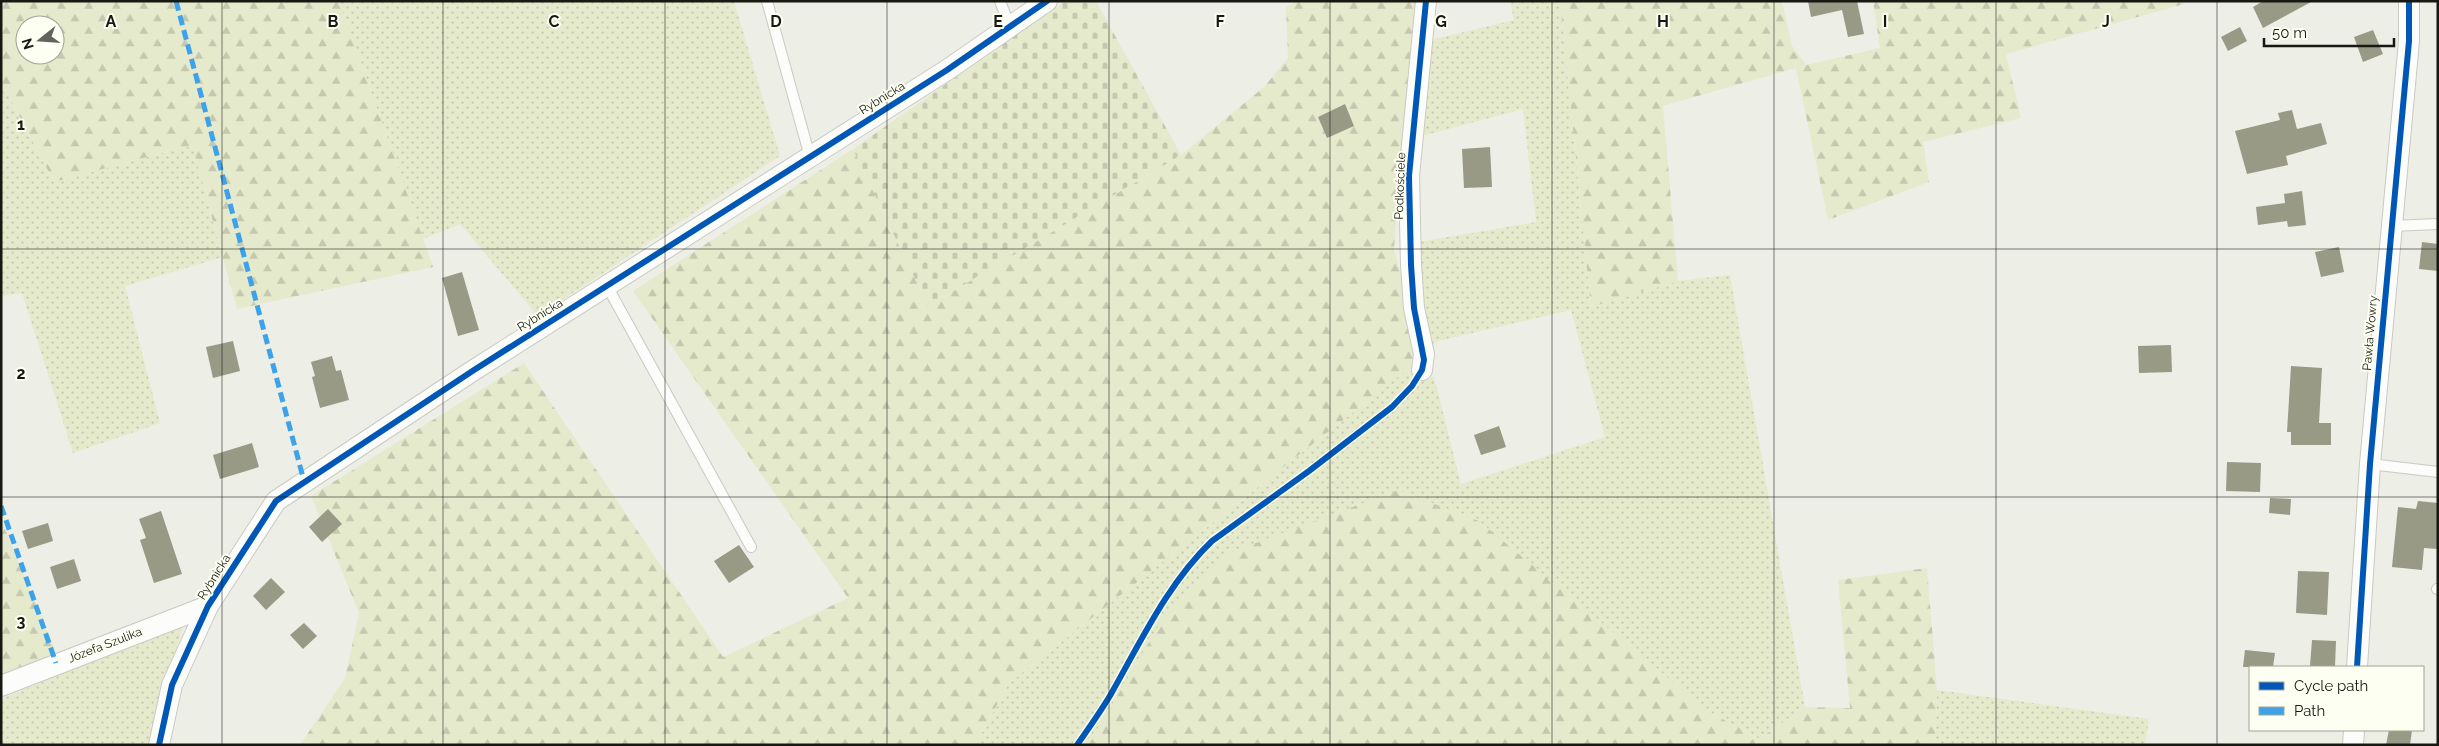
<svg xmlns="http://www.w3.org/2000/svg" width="2439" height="746" viewBox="0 0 2439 746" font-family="Raleway,sans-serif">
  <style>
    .grass { fill: url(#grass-dots) }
    .forest { fill: url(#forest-firs); fill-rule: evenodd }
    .cemetery { fill: url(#cemetery-stones) }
    .building { fill: #989a86 }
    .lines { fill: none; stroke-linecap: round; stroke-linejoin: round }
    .service-casing { stroke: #c9cac3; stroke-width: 12 }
    .minor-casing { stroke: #c9cac3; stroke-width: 22 }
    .service { stroke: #fcfcfb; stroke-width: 10 }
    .minor { stroke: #fcfcfb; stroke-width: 20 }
    .quiet { stroke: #3da2ea; stroke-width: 5; stroke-dasharray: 10 5; stroke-linecap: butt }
    .cycleway-casing { stroke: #fdfff2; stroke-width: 9 }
    .cycleway { stroke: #0057b8; stroke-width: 6 }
    .grid { fill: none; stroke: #171812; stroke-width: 1; stroke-opacity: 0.55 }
    .labels { text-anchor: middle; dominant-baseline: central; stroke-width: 4; stroke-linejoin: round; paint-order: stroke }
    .street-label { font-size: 12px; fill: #171812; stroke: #fdfff2 }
    .grid-label { font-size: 16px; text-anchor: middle; font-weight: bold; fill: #171812; stroke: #fdfff2; stroke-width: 4; stroke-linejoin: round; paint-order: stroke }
  </style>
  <defs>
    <pattern id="grass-dots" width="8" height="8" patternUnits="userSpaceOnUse" patternTransform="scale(1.25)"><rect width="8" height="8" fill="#e6eacc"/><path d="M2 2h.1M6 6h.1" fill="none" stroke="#c5c8ae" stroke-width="1.8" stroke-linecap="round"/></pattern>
    <pattern id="forest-firs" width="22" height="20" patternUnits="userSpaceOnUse" patternTransform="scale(1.25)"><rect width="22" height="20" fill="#e6eacc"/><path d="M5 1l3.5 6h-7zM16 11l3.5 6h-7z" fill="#c5c8ae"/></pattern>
    <pattern id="cemetery-stones" width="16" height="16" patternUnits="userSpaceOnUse" patternTransform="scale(1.25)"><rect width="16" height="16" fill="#e6eacc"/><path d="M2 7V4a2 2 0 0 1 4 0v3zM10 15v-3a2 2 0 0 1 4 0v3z" fill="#c5c8ae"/></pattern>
  </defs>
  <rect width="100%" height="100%" fill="#edeee6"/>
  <g class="grass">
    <polygon points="339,1 734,1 780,156 538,316 460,224 423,239"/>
    <polygon points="1510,1 1560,1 1591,307 1678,281 1730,275 1805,707 1759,739 1708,711 1120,691 1088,745 975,745 1009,683 1413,365 1425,378 1434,377 1461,484 1605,437 1571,310 1434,342 1434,359 1428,348 1413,243 1536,222 1523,109 1422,136 1427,41 1514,20"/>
    <polygon points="1,81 54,182 192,145 223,257 125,286 160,423 73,453 22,293 1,296"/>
    <polygon points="184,622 149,745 1,745 1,699"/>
    <polygon points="1937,690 2149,719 2145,745 1935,745"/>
  </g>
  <g class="forest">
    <path d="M1,1h338l94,266 -196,42 -45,-164 -138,37 -53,-101zM25,25h30v30h-30z"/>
    <polygon points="1297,1 1415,1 1394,249 1414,326 1413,365 1009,683 975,745 300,745 345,678 359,613 311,496 524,363 723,657 848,598 633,291 853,149 928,306 1181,155 1264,87 1288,58 1286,7"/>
    <polygon points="1560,1 1782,1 1792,46 1806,65 1880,48 1873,1 2183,1 2184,4 2006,54 2021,118 1923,142 1929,182 1828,220 1796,68 1663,106 1678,281 1591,307"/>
    <polygon points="1398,490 1479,521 1708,711 1759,739 1805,707 1850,708 1838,580 1927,568 1937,690 1935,745 1088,745 1170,607 1224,555"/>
    <polygon points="1,520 57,655 1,678"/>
  </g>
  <polygon class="cemetery" points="1065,1 1096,1 1181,155 928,306 853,149"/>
  <g class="building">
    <polygon points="1808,1 1857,1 1864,34 1848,37 1842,10 1811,17"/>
    <polygon points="2263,1 2313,1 2263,28 2253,7"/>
    <polygon points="2240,27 2247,41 2228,51 2221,37"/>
    <polygon points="2373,30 2383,54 2363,62 2354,37"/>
    <polygon points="1345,104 1354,126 1327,138 1318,117"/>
    <polygon points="2292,110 2297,129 2321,123 2327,144 2286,156 2288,165 2247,174 2235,131 2280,120 2278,113"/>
    <polygon points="1490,147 1492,187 1464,188 1462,149"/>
    <polygon points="2302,191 2306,225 2288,227 2287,221 2258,225 2256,207 2285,203 2284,194"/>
    <polygon points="2422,242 2438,244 2438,271 2419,269"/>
    <polygon points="2339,247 2344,272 2321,277 2315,252"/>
    <polygon points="462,272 479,330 458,336 442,278"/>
    <polygon points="233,341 240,371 213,378 206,347"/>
    <polygon points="2171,345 2172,372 2139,373 2138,346"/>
    <polygon points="332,356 336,371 341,370 349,400 320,408 312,377 315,376 311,362"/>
    <polygon points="2291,366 2322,368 2319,423 2331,423 2331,445 2291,445 2291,432 2287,432"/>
    <polygon points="1499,426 1506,447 1481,455 1474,435"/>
    <polygon points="252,443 259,467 220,479 213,455"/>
    <polygon points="2227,462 2261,463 2260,492 2226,491"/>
    <polygon points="2270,498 2291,499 2290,515 2269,513"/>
    <polygon points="2418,501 2438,503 2438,549 2424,548 2422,570 2392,567 2398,507 2416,509"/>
    <polygon points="328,509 342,524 322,542 309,527"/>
    <polygon points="161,511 182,574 154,583 140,540 146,538 139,519"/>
    <polygon points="48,523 53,541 28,549 22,531"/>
    <polygon points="739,545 754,567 729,583 714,561"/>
    <polygon points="74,559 81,581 57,589 50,567"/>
    <polygon points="2298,571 2329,572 2327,615 2296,613"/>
    <polygon points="271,578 285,592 266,610 253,596"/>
    <polygon points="304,623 317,636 303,649 290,635"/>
    <polygon points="2312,640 2336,641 2335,667 2310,666"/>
    <polygon points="2245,650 2275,653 2273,667 2243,667"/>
    <polygon points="2389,730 2412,730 2410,745 2386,745"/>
  </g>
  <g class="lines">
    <g class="service-casing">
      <g id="service">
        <polyline points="767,1 810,157"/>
        <polyline points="1000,1 1010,27"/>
        <polyline points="2391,226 2438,224"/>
        <polyline points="607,286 751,547"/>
        <polyline points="2370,464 2438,472"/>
        <polyline points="2437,589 2438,589"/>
      </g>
    </g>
    <g class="minor-casing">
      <g id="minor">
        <polyline points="1422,370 1424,354 1414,308 1411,265 1409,176 1426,1"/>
        <polyline points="2357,667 2370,464 2409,41 2409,1"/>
        <polyline points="1,686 208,606"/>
        <polyline points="159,745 172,685 208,606 276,501 474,370 947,70 1047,1"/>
        <polyline points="2353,745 2354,730"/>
      </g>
    </g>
    <use href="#service" class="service"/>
    <use href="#minor" class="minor"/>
    <g class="quiet">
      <polyline points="176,1 304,481"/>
      <polyline points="1,506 56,663"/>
    </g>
    <g class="cycleway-casing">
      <g id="cycleway">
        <polyline points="2357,667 2370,464 2409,41 2409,1"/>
        <polyline points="159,745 172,685 208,606 276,501 474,370 947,70 1047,1"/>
        <path d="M1077,745c12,-17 24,-34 34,-51 30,-53 57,-111 101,-153l97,-70 83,-64 20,-21 10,-16 2,-10 -10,-52 -3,-43 -2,-89 17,-175"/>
      </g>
    </g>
    <use href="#cycleway" class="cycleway"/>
  </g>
  <path class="grid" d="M222,1v744M443,1v744M665,1v744M887,1v744M1109,1v744M1330,1v744M1552,1v744M1774,1v744M1996,1v744M2217,1v744M1,249h2437M1,497h2437"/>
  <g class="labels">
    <g class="street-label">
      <text transform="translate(882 98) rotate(-32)">Rybnicka</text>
      <text transform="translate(1400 186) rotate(-88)">Podkościele</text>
      <text transform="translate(540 315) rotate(-32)">Rybnicka</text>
      <text transform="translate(2370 333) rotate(-85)">Pawła Wowry</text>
      <text transform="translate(214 577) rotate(-58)">Rybnicka</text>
      <text transform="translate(105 645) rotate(-21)">Józefa Szulika</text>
    </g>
  </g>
  <g class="grid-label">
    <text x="111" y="27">A</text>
    <text x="333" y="27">B</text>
    <text x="554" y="27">C</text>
    <text x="776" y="27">D</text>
    <text x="998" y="27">E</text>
    <text x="1220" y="27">F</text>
    <text x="1441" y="27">G</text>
    <text x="1663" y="27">H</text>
    <text x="1885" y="27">I</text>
    <text x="2106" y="27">J</text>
    <text x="21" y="130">1</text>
    <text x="21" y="379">2</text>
    <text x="21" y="627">3</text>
  </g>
  <rect width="2439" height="746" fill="none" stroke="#171812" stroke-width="5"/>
  <rect x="2249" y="666" width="175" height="65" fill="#fdfff2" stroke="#a1a398"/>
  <rect x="2259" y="682" width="25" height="8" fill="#0057b8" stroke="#a1a398"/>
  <text x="2294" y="691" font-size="15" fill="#171812">Cycle path</text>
  <rect x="2259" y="707" width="25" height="8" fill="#3da2ea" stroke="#a1a398"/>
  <text x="2294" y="716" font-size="15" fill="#171812">Path</text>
  <g transform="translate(40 40) rotate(253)"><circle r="24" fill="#fdfff2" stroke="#a1a398"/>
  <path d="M0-4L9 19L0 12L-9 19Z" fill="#62635c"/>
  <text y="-8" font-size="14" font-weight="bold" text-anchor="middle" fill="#171812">N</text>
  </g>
  <path d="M2264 38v8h130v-8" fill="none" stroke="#171812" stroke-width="2.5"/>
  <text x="2272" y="38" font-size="15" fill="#171812" stroke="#fdfff2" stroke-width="4" paint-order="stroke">50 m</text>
</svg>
